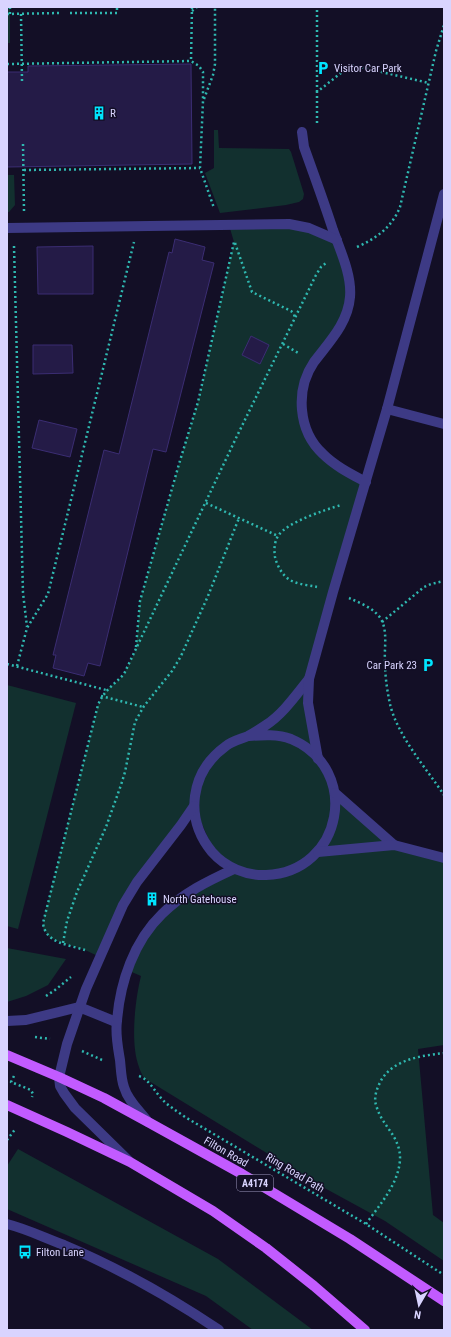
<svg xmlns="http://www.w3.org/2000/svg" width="451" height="1337" viewBox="0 0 451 1337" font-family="'Roboto Condensed',sans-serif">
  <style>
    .green { fill: #12302f }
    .building { fill: #241b47; stroke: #3b2d73 }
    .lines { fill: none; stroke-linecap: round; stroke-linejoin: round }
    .path { stroke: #2fb8b0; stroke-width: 2.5; stroke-dasharray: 2 3; stroke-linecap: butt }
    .lane { stroke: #3d3a85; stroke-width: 10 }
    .street { stroke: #3d3a85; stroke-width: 10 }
    .primary { stroke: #c25bff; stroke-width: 10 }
    .labels { text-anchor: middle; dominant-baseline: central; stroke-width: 3; stroke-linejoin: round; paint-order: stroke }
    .shield { fill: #130f26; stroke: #9e99be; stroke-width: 1 }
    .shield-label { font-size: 10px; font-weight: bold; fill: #d9d4ff }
    .poi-label { font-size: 11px; fill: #d9d4ff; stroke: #130f26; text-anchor: start }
    .street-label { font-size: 11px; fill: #d9d4ff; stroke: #130f26 }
  </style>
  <rect width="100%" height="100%" fill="#130f26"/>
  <g class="green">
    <rect x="7" y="7" width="3" height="36"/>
    <polygon points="214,130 218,130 219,148 289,149 291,152 304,194 303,199 299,202 286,205 220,213 205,173 214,168"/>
    <polygon points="7,175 14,175 15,205 9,212 7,212"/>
    <path d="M289,224l48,16 6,15 5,52 -34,56 -12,40 13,41 51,38 -57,197 9,80 17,34 59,52 50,13v187l-26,4 15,166 11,8v38l-59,-40 -66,-36 -175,-107c-2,-4 -4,-7 -5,-11 -9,-23 -4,-67 2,-91l-14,-6 34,-55 73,-46 -17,-11 -23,-52 -57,76 -37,75 -15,-7 -28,-9 -8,-4 -6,-9 1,-11 54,-212 8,-15 13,-10 5,-6 12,-24 4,-49 39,-137 19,-62 36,-160 -5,-17z"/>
    <polygon points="7,685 76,703 18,929 7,926"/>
    <polygon points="7,948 66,959 48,985 26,996 7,1002"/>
    <polygon points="18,1149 218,1259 313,1330 253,1330 206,1296 7,1209 7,1166"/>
  </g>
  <g class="building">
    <polygon points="191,64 192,164 7,167 7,72 28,72 28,66"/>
    <polygon points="175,239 205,247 202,260 214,263 166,452 153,449 100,666 88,663 84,676 53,668 56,655 53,655 104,450 119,454 169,252 172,253"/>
    <polygon points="93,246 93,294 38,294 37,247"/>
    <polygon points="251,336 269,345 260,364 242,355"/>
    <polygon points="33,345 72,345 73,373 33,374"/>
    <polygon points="39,420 77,429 70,457 32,448"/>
  </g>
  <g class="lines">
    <g class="path">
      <polyline points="10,7 10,14"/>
      <polyline points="192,7 191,61 199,66 203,72 203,101 200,168 214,208"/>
      <polyline points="192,11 197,7"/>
      <polyline points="70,13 117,13 117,7"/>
      <polyline points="7,14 59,13"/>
      <polyline points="21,14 22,81"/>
      <polyline points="7,64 191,61"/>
      <polyline points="317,92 317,7"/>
      <polyline points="204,99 213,75 215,64 215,7"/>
      <polyline points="317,123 317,92 351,65 429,83"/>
      <polyline points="23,144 24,211"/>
      <polyline points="24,170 200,168"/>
      <polyline points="235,243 252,292 291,311 294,314 295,319"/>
      <polyline points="14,246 23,593 27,627"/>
      <path d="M357,247c20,-9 35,-20 43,-40l36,-156 8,-26"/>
      <polyline points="283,344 300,354"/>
      <polyline points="206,503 278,536"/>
      <path d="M317,587c-8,-2 -18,-2 -27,-7 -7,-4 -13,-14 -15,-23 -1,-7 -1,-14 3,-21 9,-14 47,-26 63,-31"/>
      <path d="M349,598c11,5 25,10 32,21 7,13 3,29 4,42 0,15 2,29 5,43 7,31 36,64 54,91"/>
      <polyline points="382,622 424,587 431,584 444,581"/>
      <polyline points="136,647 140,601 179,464 198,402 234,242"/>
      <polyline points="7,664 106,690"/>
      <polyline points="17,666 27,628 48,594 134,242"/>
      <polyline points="101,696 143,707"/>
      <polyline points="63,943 67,921 77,892 106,827 121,785 125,772 135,722 144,706 172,671 181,656 208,596 239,518"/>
      <path d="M85,950c-16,-5 -40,-7 -42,-27l55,-218c6,-15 16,-20 26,-31l113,-238 79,-161 5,-8 5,-4"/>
      <polyline points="46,996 55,990 71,977"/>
      <polyline points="35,1037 50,1039"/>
      <polyline points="82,1051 102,1060"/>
      <polyline points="14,1076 11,1082 31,1090 33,1094 32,1097"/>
      <path d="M139,1076c11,4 15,15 23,23 6,7 15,12 23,18l181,107 78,51"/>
      <polyline points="7,1140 16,1128"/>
      <path d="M366,1224c14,-20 32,-39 34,-64 1,-23 -17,-33 -23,-52 -3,-7 -2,-14 1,-21 10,-27 41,-31 66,-34"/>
    </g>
    <g class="lane">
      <path d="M302,132l2,15c10,28 20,55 29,83 7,20 19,45 17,67 -2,26 -21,45 -36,65 -19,28 -16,69 9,92 12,12 28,20 43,28"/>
      <polyline points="387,409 444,424"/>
    </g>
    <g class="street">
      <polyline points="7,228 289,224 309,228 337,240"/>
      <path d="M249,736c14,-1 29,-2 42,3 71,30 52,133 -25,136 -20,1 -41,-8 -54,-23 -28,-34 -22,-80 14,-106 6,-5 15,-7 22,-10 6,-3 12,-7 18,-11 17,-11 30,-30 43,-46"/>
      <polyline points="318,759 308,703 309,679 333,592 387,409 444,194"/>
      <polyline points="335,793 394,845"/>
      <polyline points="318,852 394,845 444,858"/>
      <polyline points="7,1021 26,1020 79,1007 116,1022"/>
      <path d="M148,1122c-8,-11 -20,-21 -24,-35 -3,-8 -3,-18 -4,-27 -2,-12 -5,-26 -3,-39 3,-39 17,-80 45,-107 21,-21 46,-33 72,-45"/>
      <polyline points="128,1160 75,1108 64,1093 60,1086 59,1077 67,1044 86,989 123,905 137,882 181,825 194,806"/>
      <path d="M7,1224c20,5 38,14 57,21 55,23 106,52 155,85"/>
    </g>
    <g class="primary">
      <polyline points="7,1055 59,1077 104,1098 148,1122 242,1174 350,1239 444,1301"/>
      <polyline points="7,1105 67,1132 130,1162 213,1211 266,1248 314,1286 365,1330"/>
    </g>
  </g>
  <defs>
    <g id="parking-bare" transform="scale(1.08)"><path d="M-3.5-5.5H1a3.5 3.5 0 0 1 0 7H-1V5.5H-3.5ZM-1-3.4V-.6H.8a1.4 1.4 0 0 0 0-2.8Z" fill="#00e5ff" stroke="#130f26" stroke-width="2.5" paint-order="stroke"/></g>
    <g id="building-bare" transform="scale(1.08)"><path d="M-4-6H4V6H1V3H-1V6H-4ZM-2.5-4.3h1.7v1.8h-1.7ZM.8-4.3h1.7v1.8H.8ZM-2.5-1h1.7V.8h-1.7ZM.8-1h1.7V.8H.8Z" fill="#00e5ff" stroke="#130f26" stroke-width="2.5" paint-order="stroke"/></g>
    <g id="bus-bare" transform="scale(1.08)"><path d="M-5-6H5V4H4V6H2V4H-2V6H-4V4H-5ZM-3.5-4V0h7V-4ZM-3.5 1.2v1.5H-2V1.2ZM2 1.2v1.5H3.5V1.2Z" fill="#00e5ff" stroke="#130f26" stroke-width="2.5" paint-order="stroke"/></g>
  </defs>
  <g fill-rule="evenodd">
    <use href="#parking-bare" x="323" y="68"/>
    <use href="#building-bare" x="99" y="113"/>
    <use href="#parking-bare" x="428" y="665"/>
    <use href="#building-bare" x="152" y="899"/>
    <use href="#bus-bare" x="25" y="1252"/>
  </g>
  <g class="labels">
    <rect class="shield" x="237" y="1175" width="36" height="16" rx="3"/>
    <g class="shield-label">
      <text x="255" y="1183">A4174</text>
    </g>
    <g class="poi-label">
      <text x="334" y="68">Visitor Car Park</text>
      <text x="110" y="113">R</text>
      <text x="417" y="665" text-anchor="end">Car Park 23</text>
      <text x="163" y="899">North Gatehouse</text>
      <text x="36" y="1252">Filton Lane</text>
    </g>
    <g class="street-label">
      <text transform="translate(226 1152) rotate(30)">Filton Road</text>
      <text transform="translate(295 1173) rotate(31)">Ring Road Path</text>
    </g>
  </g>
  <rect width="451" height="1337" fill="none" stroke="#d9d4ff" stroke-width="16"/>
  <g transform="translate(419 1305) rotate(189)" stroke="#130f26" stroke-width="3" paint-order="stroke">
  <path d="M0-3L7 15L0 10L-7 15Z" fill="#d9d4ff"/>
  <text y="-6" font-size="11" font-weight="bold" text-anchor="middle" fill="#d9d4ff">N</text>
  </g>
</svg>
